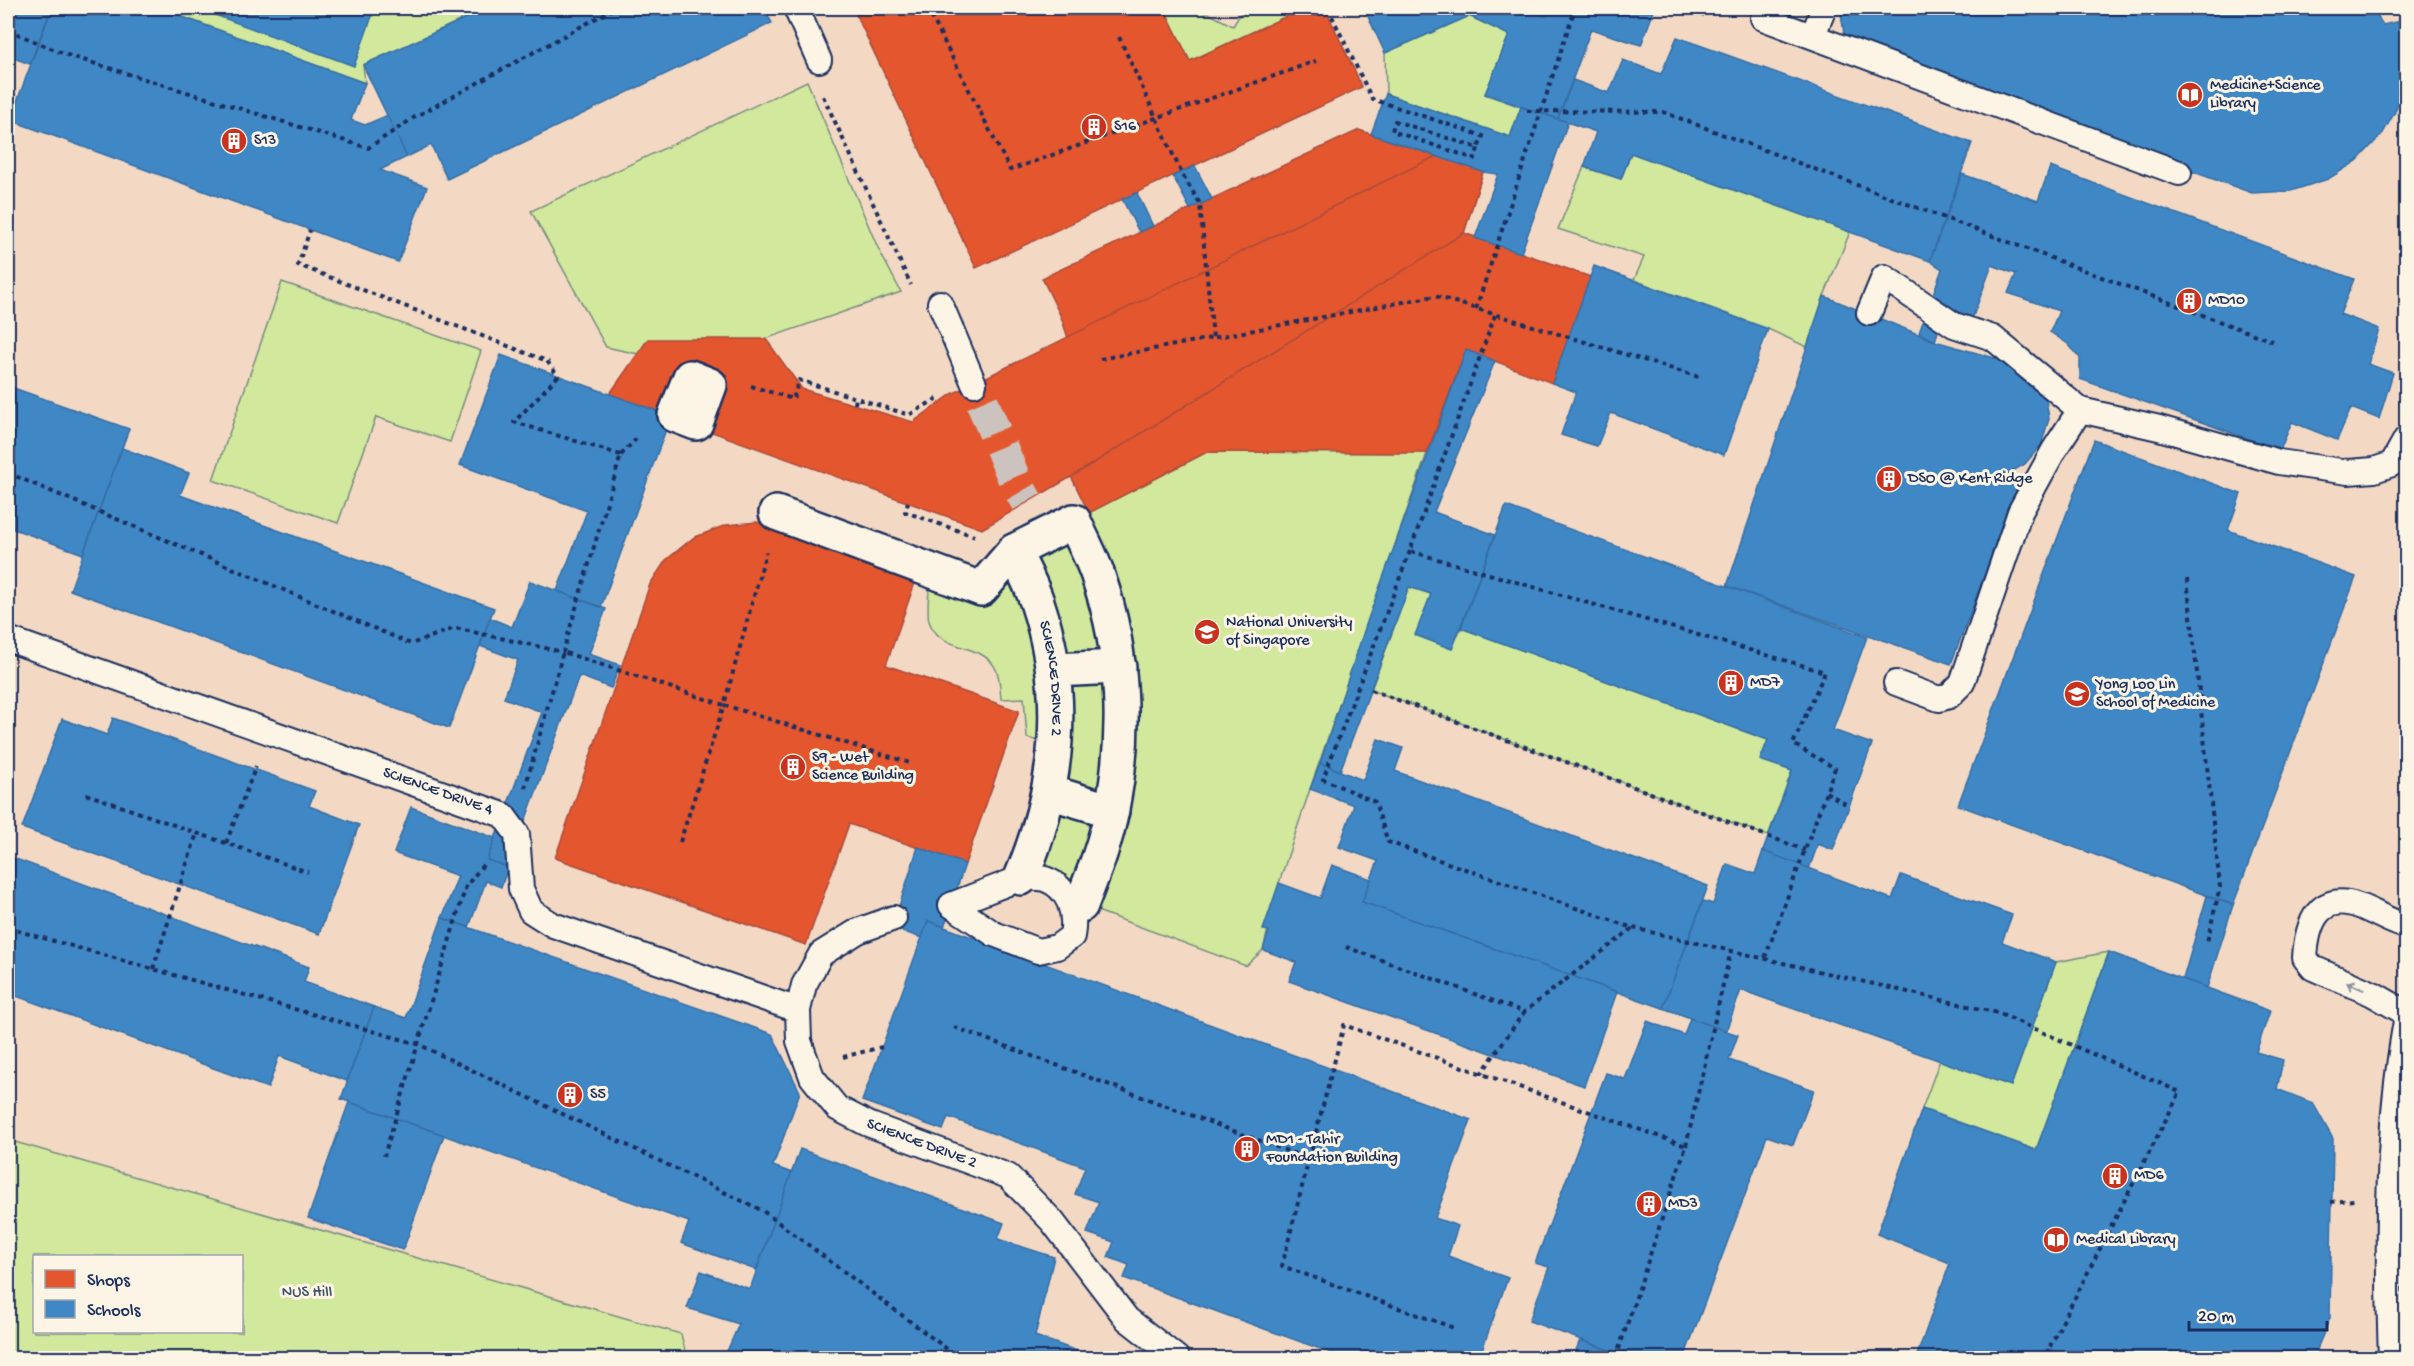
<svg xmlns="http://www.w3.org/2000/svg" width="2414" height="1366" viewBox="0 0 2414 1366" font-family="'Gochi Hand',sans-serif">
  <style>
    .built { fill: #f3d9c4; fill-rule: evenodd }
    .green { fill: #d2e89d; stroke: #768c7e; stroke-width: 1.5; fill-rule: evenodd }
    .shops { fill: #e4572e; stroke: #a84b3c; stroke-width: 1.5 }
    .schools { fill: #3f88c5; stroke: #346da6; stroke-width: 1.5 }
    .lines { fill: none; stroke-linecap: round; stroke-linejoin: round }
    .pedestrian-tunnel { stroke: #ccc3be; stroke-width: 33; stroke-dasharray: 33 16; stroke-linecap: butt }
    .service-casing { stroke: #1b2f5e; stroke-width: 28 }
    .pedestrian-casing { stroke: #1b2f5e; stroke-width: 38 }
    .path { stroke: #1b2f5e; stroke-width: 4; stroke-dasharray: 4.5 4.5; stroke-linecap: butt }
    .service { stroke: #fcf5e5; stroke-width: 24 }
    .pedestrian { stroke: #fcf5e5; stroke-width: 33 }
    .oneway { stroke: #8c92a2 }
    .labels { text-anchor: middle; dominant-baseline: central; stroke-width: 6; stroke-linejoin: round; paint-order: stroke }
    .poi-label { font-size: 16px; fill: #1b2f5e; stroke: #fcf5e5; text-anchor: start }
    .street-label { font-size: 16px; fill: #1b2f5e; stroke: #fcf5e5 }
    .park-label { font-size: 16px; fill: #40546b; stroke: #fcf5e5 }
  </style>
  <rect width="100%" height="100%" fill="#f8e8d6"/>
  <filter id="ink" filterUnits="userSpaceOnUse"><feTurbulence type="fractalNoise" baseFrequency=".0167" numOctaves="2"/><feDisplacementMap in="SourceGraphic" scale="12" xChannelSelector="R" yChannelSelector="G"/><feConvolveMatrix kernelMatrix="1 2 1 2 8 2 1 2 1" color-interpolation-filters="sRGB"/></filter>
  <g filter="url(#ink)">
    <path class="built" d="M8,8h2398v1350h-2398zM34,1256h208v76h-208z"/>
    <g class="green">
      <polygon points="158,8 488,8 363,65 365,83"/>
      <polygon points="1164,8 1198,8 1233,26 1244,8 1304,8 1190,61"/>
      <polygon points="1469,16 1509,35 1485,94 1521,107 1510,137 1386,94 1385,53"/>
      <polygon points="807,81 878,248 901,292 690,365 606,347 531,211"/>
      <polygon points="1631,153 1850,232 1824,296 1807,347 1768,329 1634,280 1644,257 1558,229 1584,167 1621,179"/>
      <polygon points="282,282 481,351 450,442 376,417 338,523 213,480"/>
      <path d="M1207,452l220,1 -117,336 -31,94 -16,67 -17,16 -165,-61 -60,-27 33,-133 -27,-7 -3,-40 -23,1c-1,-11 -1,-27 -9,-36 -17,-20 -54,-13 -63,-42 -3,-13 1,-38 2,-51l50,19 33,-38z"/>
      <polygon points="1409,587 1431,594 1416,635 1452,649 1461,628 1768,740 1761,760 1792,771 1768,836 1371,690"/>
      <polygon points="2109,952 2036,1150 1922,1109 1940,1060 2011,1085 2056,962"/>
      <path d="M8,1140l673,194 6,24h-679zM242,1256v76h-208v-76z"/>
    </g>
    <g class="shops">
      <polygon points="853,8 1164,8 1190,61 1304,8 1325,8 1362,87 976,268"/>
      <polygon points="1359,130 1483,172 1464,233 1591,277 1552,383 1466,350 1427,453 1207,452 1089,513 1016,364 1068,338 1061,317 1042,278"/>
      <polygon points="1436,156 1483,172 1464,233 1071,477 982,529 609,395 648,339 766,339 802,389 913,422 952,394"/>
      <polygon points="757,522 916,580 886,665 1019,711 965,864 849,824 806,945 555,858 650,584 666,560 693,538 726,525"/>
    </g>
    <g class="schools">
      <polygon points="8,8 51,9 30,64 8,56"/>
      <polygon points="52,8 158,8 365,83 351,120 365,125 388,115 407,157 380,170 427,187 398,262 10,120"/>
      <polygon points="209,8 375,8 354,66 207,12"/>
      <polygon points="488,8 764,8 772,23 447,179 431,145 407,157 363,65"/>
      <polygon points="1364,8 1488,8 1385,53"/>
      <polygon points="1488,8 1521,8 1546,16 1549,8 1655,8 1641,45 1591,29 1558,119 1485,94 1509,35 1469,16"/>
      <polygon points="1521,8 1549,8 1546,16"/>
      <polygon points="1681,8 1705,8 1703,16"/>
      <polygon points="1843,8 2372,8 2383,25 2404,20 2406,35 2406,78 2395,112 2383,133 2357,161 2328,179 2291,191 2252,193 1859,52 1844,34 1841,13"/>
      <polygon points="1677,37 1972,143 1930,261 1631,153 1621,179 1584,167 1596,132 1558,119 1573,80 1609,93 1623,60 1661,74"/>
      <polygon points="1386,94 1510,137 1521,107 1568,122 1521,253 1475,238 1498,174 1483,172 1371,134"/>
      <polygon points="1195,166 1212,199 1190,209 1173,176"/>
      <polygon points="2050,167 2354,279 2340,314 2379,329 2368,364 2393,373 2379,419 2351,408 2337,440 2292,422 2280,450 2080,379 2080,358 2068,344 2050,332 2059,311 2008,293 2016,274 1992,265 1972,319 1945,310 1935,341 1919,333 1942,269 1930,261 1962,174 2038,201"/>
      <polygon points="1137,193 1153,226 1139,232 1122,199"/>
      <polygon points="1594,266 1768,329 1724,455 1611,413 1597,446 1561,435 1576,392 1552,383"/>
      <polygon points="1824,296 1935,341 2008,362 2038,383 2046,399 2049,419 2041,445 2025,464 2011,472 2018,486 1951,664 1727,586"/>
      <polygon points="1466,350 1495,361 1434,512 1495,535 1452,649 1415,635 1431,594 1409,587 1340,771 1320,763 1368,619"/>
      <polygon points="501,355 671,416 601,607 557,591 587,511 460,465"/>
      <polygon points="8,386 129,429 83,554 8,527"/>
      <polygon points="2094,440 2241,494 2228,530 2356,577 2233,905 1958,805"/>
      <polygon points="122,448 189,473 180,495 494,608 449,728 70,590"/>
      <polygon points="1506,506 1867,637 1833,730 1872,744 1833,850 1818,844 1809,869 1763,851 1792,771 1760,760 1768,740 1461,628"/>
      <polygon points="530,581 606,609 589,654 620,665 611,688 579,676 508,867 487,860 542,712 504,698 518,660 480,646 490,618 512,627"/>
      <polygon points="113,718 315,791 309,806 359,825 319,934 22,828 62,719 107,735"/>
      <polygon points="1378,739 1403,748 1395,771 1708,886 1663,1008 1362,902 1378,861 1339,847 1354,805 1310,789 1320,763 1363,780"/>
      <polygon points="411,807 495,838 487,860 508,867 501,887 486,881 469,927 442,918 458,876 394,853"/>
      <polygon points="918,847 965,864 944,927 928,921 922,938 892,928"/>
      <polygon points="1763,851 1892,899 1901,875 2012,915 2002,942 2056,962 2011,1086 1741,990 1726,1031 1663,1008 1703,901 1713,904 1727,864 1755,874"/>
      <polygon points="13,858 309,967 304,982 374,1007 347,1081 279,1056 268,1088 8,993 8,873"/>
      <polygon points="1332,865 1371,879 1362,902 1617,992 1584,1086 1289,981 1296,962 1263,950 1269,931 1263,930 1279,883 1320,898"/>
      <polygon points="2207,896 2233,905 2207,988 2183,979"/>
      <polygon points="442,918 772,1034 800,1092 773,1166 792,1173 756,1270 681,1243 689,1222 341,1099 374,1007 406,1018"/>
      <polygon points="928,921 1471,1120 1435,1218 1458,1226 1448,1256 1508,1278 1479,1358 1345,1358 1124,1278 1129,1265 1108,1257 1114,1242 1087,1233 1099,1202 1075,1194 1085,1167 948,1117 943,1130 862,1101"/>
      <polygon points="2109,952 2270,1011 2256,1052 2283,1060 2277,1089 2313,1103 2333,1139 2330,1318 2313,1358 1916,1358 1950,1263 1877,1234 1922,1109 2036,1150"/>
      <polygon points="1690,1018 1738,1035 1729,1060 1814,1090 1793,1145 1767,1136 1684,1358 1631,1358 1529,1321 1549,1267 1535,1263 1606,1073 1625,1079 1647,1021 1684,1035"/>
      <polygon points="349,1102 444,1135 403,1250 308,1218"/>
      <polygon points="800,1149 1004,1223 998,1239 1054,1257 1035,1336 1097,1358 724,1358 739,1324 687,1308 701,1271 750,1289"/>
      <polygon points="1580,1340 1631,1358 1573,1358"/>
    </g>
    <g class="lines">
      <polyline class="pedestrian-tunnel" points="982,402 1016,483 1027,502"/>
      <g class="service-casing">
        <g id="service">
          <polyline points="796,8 819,60"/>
          <polyline points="1763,18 2179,173"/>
          <polyline points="1813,35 1824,8"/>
          <polyline points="940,303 974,384"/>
          <polyline points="1869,313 1884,277 1954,325 1993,338 2080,410 2159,428 2279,462 2348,472 2374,470 2392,464 2406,439"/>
          <path id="s1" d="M8,639l495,176 14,19 4,55 10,22 22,14 245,85"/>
          <polyline points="1896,683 1939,699 1949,696 1962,683 2020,512 2054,450 2080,410"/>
          <path d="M1021,878c7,0 17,-1 24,1 25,9 31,35 27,57l-15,11 -19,4 -44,-17 -43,-29z"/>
          <path id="s2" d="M894,918l-36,13 -37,23 -17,31 -6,25 1,31 13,36 25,31 31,16 140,52 44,45 75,98 50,39"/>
          <path d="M2406,926c-16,-4 -31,-14 -47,-20 -41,-15 -52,18 -54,52l8,10 60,26 33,19"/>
          <path d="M2391,1358c-4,-113 -5,-225 15,-337"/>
        </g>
      </g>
      <g class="pedestrian-casing">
        <g id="pedestrian">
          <polygon points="690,377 710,385 696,423 675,415"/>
          <path d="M776,513l205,76 33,-38 60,-30c8,19 19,38 25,58 25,73 28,155 13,230 -6,33 -19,65 -31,96"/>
          <path id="s3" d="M1014,551c8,17 17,33 23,51 31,93 22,186 -16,276"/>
          <polyline points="1053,670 1119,667"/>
          <polyline points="1049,792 1112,811"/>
        </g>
      </g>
      <g class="path">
        <polyline points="927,8 1010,170 1316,61"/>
        <polyline points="1289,8 1292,13"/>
        <polyline points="1328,8 1372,99 1483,136 1478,148 1395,121 1392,131 1475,159 1478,148"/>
        <polyline points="8,30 67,55 368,148 415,117 615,8"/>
        <polyline points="1119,37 1181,172 1200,204 1213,338"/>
        <polyline points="823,96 911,285"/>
        <polyline points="1527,111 1663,112 2277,343"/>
        <polyline points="1476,309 1575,8"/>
        <polyline points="1495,315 1410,551 1825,672 1793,744 1835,768 1765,958"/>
        <polyline points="1100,359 1435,296 1699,377"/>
        <polyline points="751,386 793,399 799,380 856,398"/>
        <polyline points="855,404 856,398 909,415 940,397"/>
        <polyline points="621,455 639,436"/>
        <polyline points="8,473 411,644 455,628 563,652 621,455 514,422 558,376 547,361 298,265 310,230"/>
        <polyline points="908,502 905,512 974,536"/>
        <polyline points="1410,551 1323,779 1375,802 1388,842 1633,928 1524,1012"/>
        <polyline points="2187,579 2220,887 2207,942"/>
        <polyline points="1371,690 1805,850"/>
        <polyline points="525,788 563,652 724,705 766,552"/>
        <polyline points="1826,792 1849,806"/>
        <polyline points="86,794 308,872"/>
        <polyline points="680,842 724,705 910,763"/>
        <polyline points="226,843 256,766"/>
        <polyline points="483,865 466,886 418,1044 763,1211 959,1358"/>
        <polyline points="8,928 418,1044 384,1156"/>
        <polyline points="1633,928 1998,1013 2180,1092 2044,1358"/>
        <polyline points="1346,947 1524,1012 1481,1074"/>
        <polyline points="153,969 197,833"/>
        <polyline points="954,1027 1309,1159 1282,1266 1454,1328"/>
        <polyline points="843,1057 882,1047"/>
        <polyline points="1686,1146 1731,950"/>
        <polyline points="1309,1159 1344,1025 1686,1146 1616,1358"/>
        <polyline points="2331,1202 2354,1200"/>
      </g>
      <use href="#service" class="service"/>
      <use href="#pedestrian" class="pedestrian"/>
    </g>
    <defs><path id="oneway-shaft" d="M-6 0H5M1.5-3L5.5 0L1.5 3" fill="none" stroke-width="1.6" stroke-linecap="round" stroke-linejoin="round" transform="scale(1.5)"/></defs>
    <use class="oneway" href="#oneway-shaft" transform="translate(2355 986) rotate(-156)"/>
  </g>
  <defs>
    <g id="library-disc" transform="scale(1.35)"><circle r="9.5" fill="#c8321e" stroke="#fcf5e5"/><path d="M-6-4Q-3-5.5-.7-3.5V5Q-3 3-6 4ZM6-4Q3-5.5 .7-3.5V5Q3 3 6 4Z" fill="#fff"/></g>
    <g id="building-disc" transform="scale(1.35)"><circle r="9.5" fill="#c8321e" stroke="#fcf5e5"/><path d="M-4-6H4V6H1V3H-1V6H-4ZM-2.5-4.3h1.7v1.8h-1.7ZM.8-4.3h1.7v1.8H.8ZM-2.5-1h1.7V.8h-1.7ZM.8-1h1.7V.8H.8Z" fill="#fff"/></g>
    <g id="university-disc" transform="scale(1.35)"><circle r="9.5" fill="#c8321e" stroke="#fcf5e5"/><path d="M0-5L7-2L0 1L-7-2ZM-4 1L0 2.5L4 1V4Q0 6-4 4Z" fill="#fff"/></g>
    <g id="school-disc" transform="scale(1.35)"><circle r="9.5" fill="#c8321e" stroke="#fcf5e5"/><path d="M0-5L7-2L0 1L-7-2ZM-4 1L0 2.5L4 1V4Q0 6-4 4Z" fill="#fff"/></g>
  </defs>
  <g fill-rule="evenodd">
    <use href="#library-disc" x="2190" y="95"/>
    <use href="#building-disc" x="1094" y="127"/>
    <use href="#building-disc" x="234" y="141"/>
    <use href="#building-disc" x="2189" y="301"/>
    <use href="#building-disc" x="1889" y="479"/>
    <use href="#university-disc" x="1207" y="632"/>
    <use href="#building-disc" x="1731" y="683"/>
    <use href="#school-disc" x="2077" y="694"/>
    <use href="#building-disc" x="793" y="767"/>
    <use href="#building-disc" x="570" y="1095"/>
    <use href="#building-disc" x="1247" y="1149"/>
    <use href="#building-disc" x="2115" y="1176"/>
    <use href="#building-disc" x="1649" y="1204"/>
    <use href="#library-disc" x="2056" y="1240"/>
  </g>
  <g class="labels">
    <g class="poi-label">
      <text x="2210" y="86">Medicine+Science<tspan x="2210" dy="18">Library</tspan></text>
      <text x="1114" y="127">S16</text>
      <text x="254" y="141">S13</text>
      <text x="2208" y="301">MD10</text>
      <text x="1908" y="479">DSO @ Kent Ridge</text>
      <text x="1226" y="623">National University<tspan x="1226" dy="18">of Singapore</tspan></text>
      <text x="1750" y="683">MD7</text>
      <text x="2096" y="685">Yong Loo Lin<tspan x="2096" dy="18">School of Medicine</tspan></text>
      <text x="812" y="758">S9 - Wet<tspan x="812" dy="18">Science Building</tspan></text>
      <text x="590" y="1095">S5</text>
      <text x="1266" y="1140">MD1 - Tahir<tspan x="1266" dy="18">Foundation Building</tspan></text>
      <text x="2134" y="1176">MD6</text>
      <text x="1668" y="1204">MD3</text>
      <text x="2076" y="1240">Medical Library</text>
    </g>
    <g class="street-label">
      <text stroke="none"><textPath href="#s3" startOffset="134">SCIENCE DRIVE 2</textPath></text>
      <text stroke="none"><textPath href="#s1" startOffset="456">SCIENCE DRIVE 4</textPath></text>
      <text stroke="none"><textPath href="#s2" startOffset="344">SCIENCE DRIVE 2</textPath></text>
    </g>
    <g class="park-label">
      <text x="307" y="1293">NUS Hill</text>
    </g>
  </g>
  <rect width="2414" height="1366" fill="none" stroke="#fcf5e5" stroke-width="30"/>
  <rect x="15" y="15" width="2384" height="1336" fill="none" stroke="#1b2f5e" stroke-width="2" filter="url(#ink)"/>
  <rect x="33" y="1255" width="210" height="78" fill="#fcf5e5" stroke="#a2a6af" stroke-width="1.5"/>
  <rect x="45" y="1270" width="30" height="18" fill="#e4572e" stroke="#a2a6af" stroke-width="1.5"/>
  <text x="87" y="1285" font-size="18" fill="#1b2f5e">Shops</text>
  <rect x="45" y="1300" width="30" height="18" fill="#3f88c5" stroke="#a2a6af" stroke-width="1.5"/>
  <text x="87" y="1315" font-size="18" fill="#1b2f5e">Schools</text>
  <path d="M2189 1321v9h138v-9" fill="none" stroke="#1b2f5e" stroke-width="3"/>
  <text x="2198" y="1321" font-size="18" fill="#1b2f5e" stroke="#fcf5e5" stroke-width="4.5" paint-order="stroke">20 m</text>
</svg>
